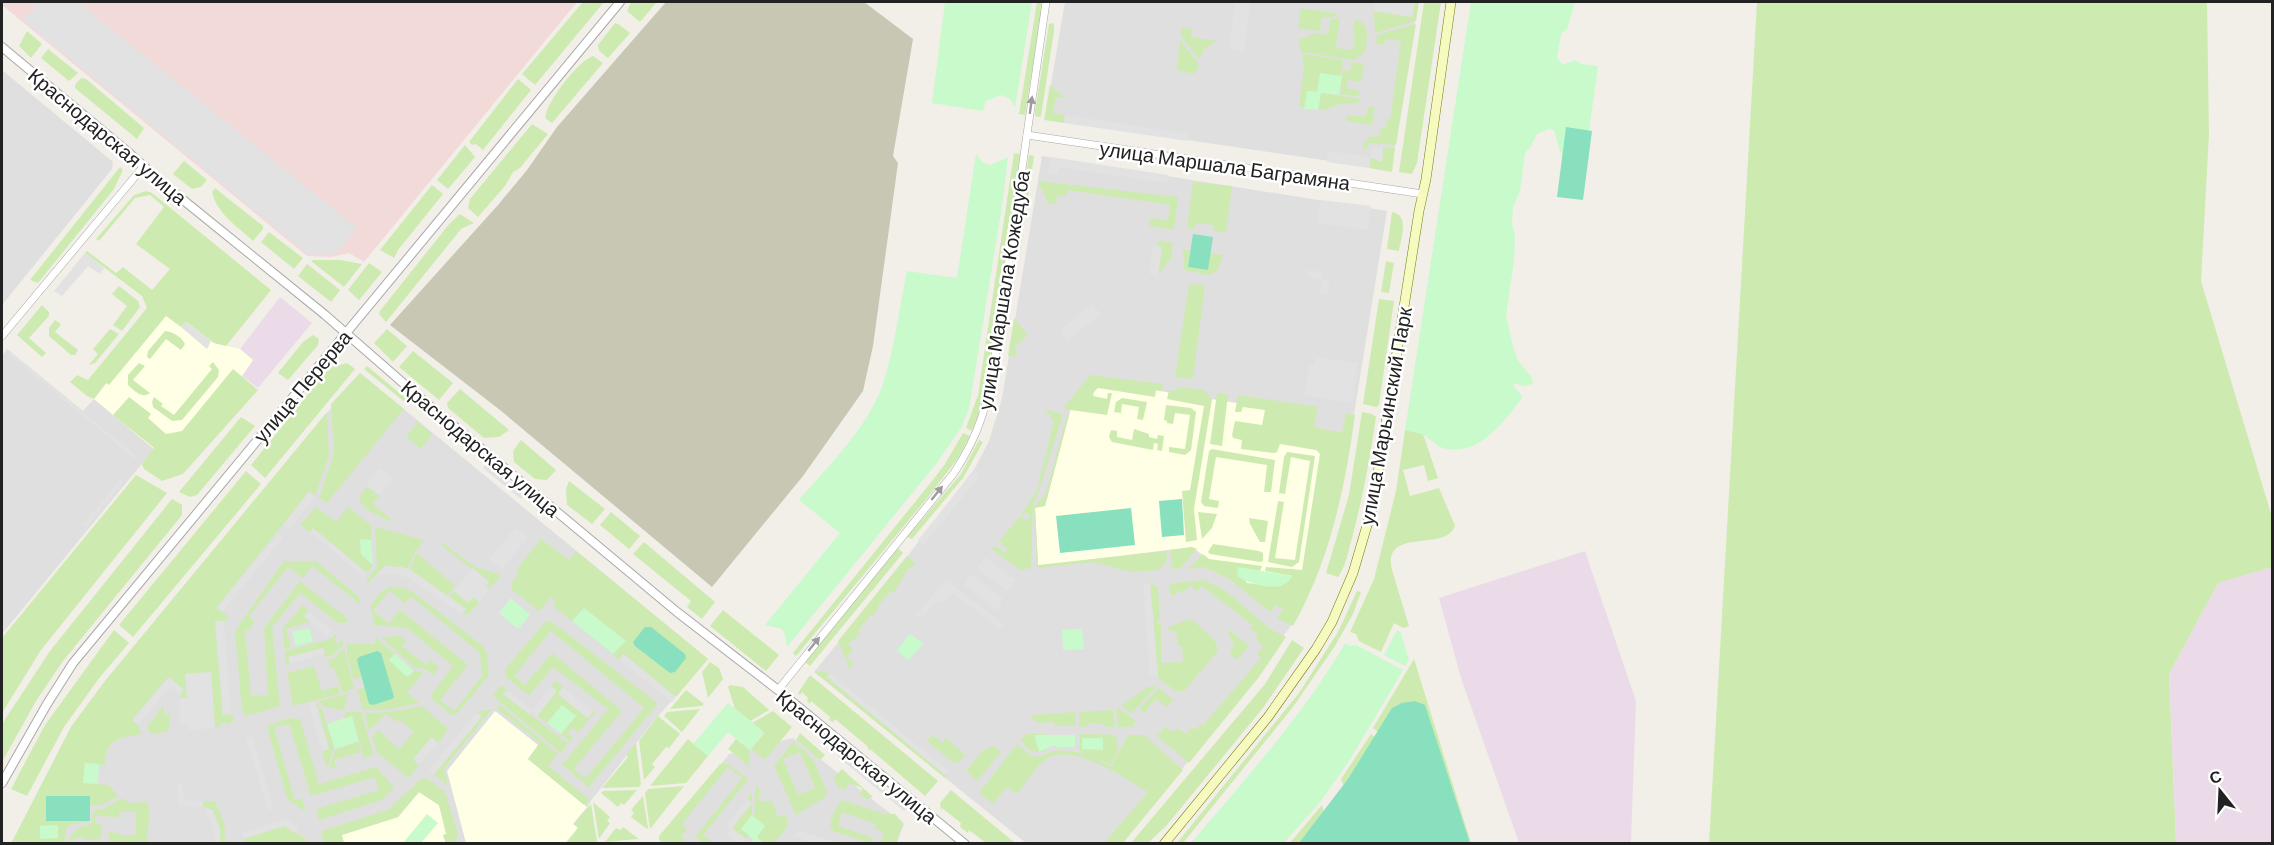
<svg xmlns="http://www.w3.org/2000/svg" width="2274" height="845" viewBox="0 0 2274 845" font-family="Barlow,sans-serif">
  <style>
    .residential { fill: #e0dfdf }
    .commercial { fill: #f2dad9 }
    .industrial { fill: #ebdbe8 }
    .education { fill: #ffffe5 }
    .construction { fill: #c7c7b4 }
    .grass { fill: #cdebb0; fill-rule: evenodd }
    .park { fill: #c8facc }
    .pitch { fill: #88e0be }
    .parking { fill: #e2e2e2 }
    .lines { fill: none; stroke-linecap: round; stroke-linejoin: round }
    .minor-casing { stroke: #a9a9a9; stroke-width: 8 }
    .tertiary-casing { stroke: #a9a9a9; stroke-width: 10 }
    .secondary-casing { stroke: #707d05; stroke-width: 10 }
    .minor { stroke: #fff; stroke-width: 7 }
    .tertiary { stroke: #fff; stroke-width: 8 }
    .secondary { stroke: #f7fabf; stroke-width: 9 }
    .oneway { fill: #9c9c9c }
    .labels { text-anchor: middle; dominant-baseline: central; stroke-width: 5; stroke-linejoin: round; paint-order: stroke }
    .street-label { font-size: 20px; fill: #222; stroke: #fff }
  </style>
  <rect width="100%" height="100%" fill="#f2efe9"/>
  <g class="residential">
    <polygon points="1065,2 1418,2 1391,170 1045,119"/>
    <polygon points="2,70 113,162 112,169 2,305"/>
    <polygon points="1042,156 1387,211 1348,451 1294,621 1242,695 1122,843 1026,843 814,672 893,575 975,468 989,441 1002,398"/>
    <polygon points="7,349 83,411 94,399 154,449 2,634 2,356"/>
    <polygon points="360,373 708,659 653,722 590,802 578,828 565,843 11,844 71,727 105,681"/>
    <polygon points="793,738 904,824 897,843 659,844 729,754"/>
  </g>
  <polygon class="commercial" points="2,2 577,2 364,262 349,253 332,257 307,256 2,5"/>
  <g class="industrial">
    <polygon points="280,297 312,323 258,388 242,376 253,360 240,349"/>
    <polygon points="1585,551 1636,701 1631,843 1519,843 1461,678 1439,598"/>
    <polygon points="2272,567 2272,843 2176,843 2169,674 2218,583"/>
  </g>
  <g class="education">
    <polygon points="168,308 214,343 240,349 253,360 242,376 239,374 184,439 154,449 94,399"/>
    <polygon points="1102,382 1276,409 1341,447 1305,584 1261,599 1192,547 1038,566 1035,507 1045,506 1071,408"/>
    <polygon points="495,711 538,745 528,759 587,807 573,824 578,828 565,843 466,843 447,771"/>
    <polygon points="419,792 439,805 447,834 443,835 446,844 344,843 341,835 398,817"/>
  </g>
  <polygon class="construction" points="666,2 864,2 913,39 893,156 898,163 873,346 863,391 803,476 712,587 500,410 390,325 498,205 527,170 557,127"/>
  <g class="grass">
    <polygon points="583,2 604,2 535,85 522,74"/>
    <polygon points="631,2 657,2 640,22 627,11"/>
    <polygon points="1037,2 1043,2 1025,115 1019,114"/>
    <polygon points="1415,2 1419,2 1416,21 1375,33 1374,11 1412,17"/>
    <polygon points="1424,2 1441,2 1417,163 1412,174 1399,172"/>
    <polygon points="1757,2 2207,2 2209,134 2201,281 2272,517 2272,567 2218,583 2169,674 2176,843 1709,843"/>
    <polygon points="1301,8 1340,14 1329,18 1322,17 1320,31 1298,28"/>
    <polygon points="1340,17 1336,48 1353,50 1355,34 1352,33 1355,19 1361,23 1363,21 1367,32 1366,51 1354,60 1301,52 1298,40 1316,33 1328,35 1330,20"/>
    <polygon points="615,23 618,24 630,33 608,58 599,51 598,45"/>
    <polygon points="1052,23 1054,24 1054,31 1041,116 1039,117 1035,116 1035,111 1049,24"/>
    <polygon points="1416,24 1396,145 1369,143 1367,149 1363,150 1365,140 1368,141 1369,136 1379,137 1381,128 1386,128 1387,119 1390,119 1401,41 1386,39 1384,45 1376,44 1377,35"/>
    <polygon points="1182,28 1192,29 1191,37 1217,41 1205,48 1199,59 1181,36"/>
    <polygon points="27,31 42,44 31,58 19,46"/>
    <polygon points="1180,40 1199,64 1195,74 1179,71 1177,69"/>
    <polygon points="48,49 78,73 69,81 41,58"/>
    <polygon points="1302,54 1343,60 1341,76 1317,92 1307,91 1305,107 1299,106 1304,67"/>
    <path d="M593,56l10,7 -51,60 -7,-5c1,-16 34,-58 48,-62z"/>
    <polygon points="1352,62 1364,64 1361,82 1348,80 1346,88 1360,91 1359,96 1340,94 1343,70 1350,71"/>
    <polygon points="81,78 86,79 144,128 137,139 75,88 75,85"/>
    <polygon points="518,79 531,90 483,150 476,144 472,145 469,142"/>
    <polygon points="1050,85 1067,99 1056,97 1053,113 1065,115 1064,123 1044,120"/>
    <path d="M1321,93l41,6 -4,4c-12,1 -21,0 -32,7h-8z"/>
    <polygon points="1368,107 1375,107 1372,125 1346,121 1347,115 1364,116 1367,114"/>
    <polygon points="532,124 548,134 520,168 513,172 505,186 478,217 468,208 470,199"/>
    <polygon points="465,145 475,157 448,189 437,180"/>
    <polygon points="1383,148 1395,148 1392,172 1369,168 1370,157 1382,162"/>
    <polygon points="1014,153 1020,154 989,364 978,416 972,431 966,428 978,395"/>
    <polygon points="1029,155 1034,156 1020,252 1015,251"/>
    <polygon points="184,161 207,180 201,187 192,189 173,174"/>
    <polygon points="120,167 123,170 114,189 38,283 30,280"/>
    <polygon points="1038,181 1178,197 1174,230 1149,226 1150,218 1168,220 1170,205 1068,190 1066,196 1057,195 1056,204 1048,203"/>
    <polygon points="1193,182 1232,186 1226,233 1213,231 1214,225 1195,223 1194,230 1187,228"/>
    <polygon points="432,185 443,194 398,250 394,258 380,250"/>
    <path d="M215,188l48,38v3l-10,12c-16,-15 -36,-27 -41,-49z"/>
    <polygon points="146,191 152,193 271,290 226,346 214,343 186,322 181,327 166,316 109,385 106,383 94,399 87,396 70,382 77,375 88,380 147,308 142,296 85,253 87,251 116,273 123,267 152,290 170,269 136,244 164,207 150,195 135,198 99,241 96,239 134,195"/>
    <path d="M1392,212c18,3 9,25 7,39l-12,-2z"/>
    <polygon points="460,214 474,223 461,229 386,322 379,314 380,311 450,223"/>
    <polygon points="269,232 303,258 294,269 261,242"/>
    <polygon points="1158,241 1173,243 1171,258 1158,275 1162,247 1156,246"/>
    <polygon points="1183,249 1190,250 1188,267 1207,270 1210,253 1223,255 1217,271 1209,275 1184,270"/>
    <polygon points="313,260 340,260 362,264 344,287 311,261"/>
    <polygon points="1386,261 1394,263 1389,293 1381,292"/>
    <polygon points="369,263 382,272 359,300 348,290"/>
    <polygon points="307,264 340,290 331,302 298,276"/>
    <polygon points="1189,284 1205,285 1193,379 1175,377"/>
    <polygon points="119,286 138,301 140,307 122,331 113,325 127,306 112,294"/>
    <polygon points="1379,299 1394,301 1379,405 1376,407 1363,404"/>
    <polygon points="42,305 49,312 49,316 29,338 46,353 42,357 17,335"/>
    <polygon points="1014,318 1028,335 1014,347 1018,353 1013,357 1008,356"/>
    <polygon points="55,320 61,324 55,332 78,350 75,355 71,355 49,336 49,328"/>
    <polygon points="110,329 119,334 95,363 89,365 98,354 93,349"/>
    <polygon points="387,329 407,346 393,362 374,343"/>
    <path d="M165,331c8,1 16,5 20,13l-4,6 -15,-11 -16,20 -3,-2 1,-6z"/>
    <polygon points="313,335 319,339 318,345 288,380 278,373 303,342"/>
    <polygon points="413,351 453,383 439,400 399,367"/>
    <polygon points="213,362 219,370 218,377 182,420 172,421 153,407 152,402 154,397 163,404 161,406 174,415 212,369 209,366"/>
    <path d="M139,363l6,3 -12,14 17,13c-9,6 -15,-2 -22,-8v-10z"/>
    <polygon points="347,363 355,369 265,478 251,465 329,368"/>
    <polygon points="367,366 408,400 407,404 364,369"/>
    <polygon points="233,369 258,390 183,474 162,481 144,469 142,464 154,448 113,415 129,397 151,414 148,418 166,434 182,431"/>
    <polygon points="360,373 404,409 327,503 319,498 334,453 331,404"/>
    <polygon points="1090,375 1091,375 1163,384 1161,391 1156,390 1155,397 1098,388 1094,392 1093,396 1107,399 1108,393 1112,393 1107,415 1063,409"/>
    <polygon points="1180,387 1204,390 1212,399 1194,509 1197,540 1186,542 1182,491 1190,490 1204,406 1167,399 1169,390 1174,391"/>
    <polygon points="460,389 509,430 499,437 484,438 448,408 447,403"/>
    <polygon points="1217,393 1228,394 1222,446 1210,444"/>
    <path d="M1238,395l80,12 -4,20 28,6 4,-20 9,2c-10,73 -25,146 -62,211l-16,-8 6,-8 -7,-5 -6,7 -41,-33 -25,-12 -16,2 15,-15 6,5 53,7 -2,5 -22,-3 9,15 33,3 12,-10 -27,-5 1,-4 36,3 18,-116 -4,-4 -36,-6 -3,8 -3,1 -33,-4 1,-9 -9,-2 -1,-3 3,-14 27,4 3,-15 -22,-3 -2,5h-6z"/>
    <polygon points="1122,398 1147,402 1143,420 1137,419 1139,407 1122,404 1121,413 1114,412 1116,402"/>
    <polygon points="1166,405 1191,408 1196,412 1191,450 1185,455 1169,452 1169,447 1185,449 1190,415 1175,413 1173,424 1167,423 1167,421 1164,420"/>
    <polygon points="1044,409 1063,414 1039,491 1033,505 1031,568 1020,570 992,549 995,546 1006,553 1008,550 999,541 1020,516 1026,521 1030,516 1026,512 1023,516 1021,515 1037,490 1054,421"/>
    <path d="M327,412l2,44 -14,40 -6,-4 -92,115 12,10 -3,4h-10l7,94 8,-1 3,5 -2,3 -5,3 -1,-3 -6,2v3l-5,1 -4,-56 -24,26h-8l5,-8 -16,-13 -35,43 5,5 3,9c-22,4 -36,6 -36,31l-20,-2 -2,20 26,2 9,11 -17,9h-11l-1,-9 -43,25h42c-17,6 -23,-2 -23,21l-54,2 60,-117 34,-46z"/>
    <path d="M1362,412l10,2 4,3c-6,43 -14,84 -25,125 -3,11 -6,26 -13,35l-12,-4 23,-78z"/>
    <polygon points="1067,415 1069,415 1045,506 1035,508 1038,565 1166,551 1167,560 1159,570 1131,572 1093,562 1037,568 1034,508 1046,493"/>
    <polygon points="241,417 255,426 197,495 190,497 179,492"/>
    <polygon points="418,422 432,434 421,449 406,437"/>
    <polygon points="1134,429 1149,434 1149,437 1157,439 1158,435 1164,436 1162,451 1157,450 1158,444 1154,443 1153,450 1112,442 1109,437 1111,430 1117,431 1117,437 1132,440"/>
    <path d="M1405,430l18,4 15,44 -10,3 -4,-16 -21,5 7,26 29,-8 16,38c-10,27 -73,0 -63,44l17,56 -6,2 -9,-5 -13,29 -22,-11 -3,-7 -6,-2 24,-53 22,-88z"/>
    <polygon points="963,433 970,436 958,458 928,497 796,656 793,653 932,481 945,464"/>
    <polygon points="521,440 556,470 547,480 535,479 514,462 513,451"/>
    <polygon points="979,440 983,442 963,478 912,539 907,537 961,474"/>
    <polygon points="1212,449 1275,460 1271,492 1264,492 1267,465 1216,457 1209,499 1219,501 1218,508 1204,506 1201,502 1209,451"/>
    <polygon points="1287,452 1315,456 1299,562 1292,567 1268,562 1278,501 1284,502 1275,558 1295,560 1310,461 1291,457 1285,494 1279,493 1284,457"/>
    <polygon points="246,471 261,484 133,637 119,625"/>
    <polygon points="136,475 167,493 41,650 2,713 2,638"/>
    <polygon points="569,481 605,509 592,524 567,505 566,489"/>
    <path d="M366,488h3l10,8 -6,8 21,18c-13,-4 -32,-11 -35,-25z"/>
    <polygon points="172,499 182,505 182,515 63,661 36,701 2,762 2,724 50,651"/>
    <polygon points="316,507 336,522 348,507 371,525 371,540 360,539 361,554 373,565 367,573 313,528 310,532 300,525"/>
    <polygon points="611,512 640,536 629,549 600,525"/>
    <polygon points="1198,512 1217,514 1212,528 1202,539"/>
    <polygon points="1249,518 1268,521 1265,542 1260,542 1250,524"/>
    <polygon points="375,527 424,540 415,553 408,569 385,566 368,583 366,581 377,566"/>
    <path d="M541,539l28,21 7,-9 132,108 -32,38 -52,-43 -5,6 -6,-6 12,-13 -41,-32 -12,12 -19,-15 3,-5 -5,-4 -12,14 -27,-21v-8l7,-9 -3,-3zM635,646l51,12 -16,14z"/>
    <polygon points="644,542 715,602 702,619 687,607 691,601 633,554"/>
    <polygon points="444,544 475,567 499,574 500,577 489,589 486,586 489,582 441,545"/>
    <polygon points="1213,544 1259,551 1263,553 1263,561 1260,562 1210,554 1208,552"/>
    <polygon points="1192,547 1197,549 1181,568 1172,569 1170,550"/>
    <polygon points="898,548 903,553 810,666 805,662"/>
    <polygon points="417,553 455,586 447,596 410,570"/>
    <polygon points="907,556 916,564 908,569 894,592 889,593 879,605 875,614 870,616 859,630 860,635 848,644 853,649 847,657 854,663 850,669 838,641"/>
    <polygon points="284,561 316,561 359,597 360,604 312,566 303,578 288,567 249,616 254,621 251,629 245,630 251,696 268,695 264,628 300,581 348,619 345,623 338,623 300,593 272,627 280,706 247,716 242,711 235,631"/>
    <polygon points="1204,580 1225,590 1270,629 1286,637 1259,677 1189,763 1157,736 1165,727 1174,732 1178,728 1186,734 1191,727 1195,730 1201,724 1203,725 1261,658 1257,654 1263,646 1255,639 1258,635 1250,628 1252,625 1202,586 1197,591 1190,585 1183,593 1179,590 1173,596 1169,592 1170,585 1174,583"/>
    <path d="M1150,583l8,4 2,32 -3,1v4h4v39l22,-1 -1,-16h-4l-2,-15h-7l-1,-4 23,-8c9,9 26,18 27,32l-34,40h-8l-18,-13z"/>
    <path d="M390,587l14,1 9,4 71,55 3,7 2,21 -33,40 -6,-1 -18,-15 -1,-4 22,-29 -46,-38 -33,-3 -3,-20 11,-14zM389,591l16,12 6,-7 69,57 2,23 -28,35 -14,-11 28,-35 -68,-55 -11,13 -16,-12z"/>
    <polygon points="454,591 468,603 473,597 479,602 470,613 462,615 466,609 449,597"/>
    <polygon points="1357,591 1361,592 1353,614 1335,646 1293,707 1183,843 1177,843 1299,693 1338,632"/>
    <polygon points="303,605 309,611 304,617 310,622 286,629 291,647 284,649 283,628"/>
    <polygon points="723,610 779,655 766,671 710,626"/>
    <path d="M546,621h5l105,81 1,3 -68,82 -27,-22 46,-56 -55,-42 -24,29 -23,-19 -1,-8zM551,631l93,77 -58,70 -12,-9 48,-58 -70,-58 -27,32 -11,-9z"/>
    <polygon points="114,630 129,643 100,677 64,727 27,796 11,789 45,725"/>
    <polygon points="1230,630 1249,646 1237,660 1230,654 1234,644 1228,633"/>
    <polygon points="335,634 337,635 334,640 338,644 342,639 344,644 332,656 325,657 323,648 289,657 290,664 286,665 285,651 331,639"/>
    <polygon points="400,636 406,640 402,646 426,665 430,660 439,667 433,675 425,669 415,668 381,637"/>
    <polygon points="375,638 377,638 395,654 389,660 408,677 414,671 424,672 407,692 419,703 386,710 363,710 357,690 365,687 369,704 392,699 393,697 381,653 357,660 362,677 354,680 347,655 347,644 375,644"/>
    <polygon points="1292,640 1304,648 1263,708 1167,825 1148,843 1131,843 1265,684"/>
    <polygon points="344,648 354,688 343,693 334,668 331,669 328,660 335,658"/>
    <polygon points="1414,659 1471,843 1385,738 1373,728"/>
    <polygon points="710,662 719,668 723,679 708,698 702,672"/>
    <polygon points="314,666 322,691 338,686 340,694 293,706 287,673"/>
    <polygon points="824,671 829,674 827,677 947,776 945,778 815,672"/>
    <polygon points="810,675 938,781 925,796 870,749 869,751 867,746 835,719 833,722 829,720 830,717 811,701 810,704 807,701 808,698 802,692 800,695 798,693"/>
    <polygon points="556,681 563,687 558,694 588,718 593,711 595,712 578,733 572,728 568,733 573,738 570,742 561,734 576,716 562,705 547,723 537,716 556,692 551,687"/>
    <polygon points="501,685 507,690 504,694 568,744 561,753 493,696"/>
    <polygon points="730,685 743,687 769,710 750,721 735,709 728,687"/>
    <polygon points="1157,686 1131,714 1122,705 1148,687"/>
    <polygon points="1159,688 1173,700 1167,707 1156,699 1144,713 1139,709"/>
    <polygon points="686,690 704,704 702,706 670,709"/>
    <polygon points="348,694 344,710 324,707 319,701"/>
    <polygon points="316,701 322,709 334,747 327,769 322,751 329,749"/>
    <polygon points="499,704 558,754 548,766 590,800 584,805 528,759 540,743 497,709"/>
    <polygon points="163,706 165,715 171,713 168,732 150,734 147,726"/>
    <polygon points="422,706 448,729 438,743 431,738 413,759 419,765 408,778 378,753 372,738 378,730 399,749 414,732 400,720 398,722 386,714 369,730 364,713 389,712"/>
    <polygon points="1119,708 1136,721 1131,727 1118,727 1116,710"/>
    <polygon points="492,709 444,768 448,786 434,774 482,717 477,712"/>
    <polygon points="700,709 682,732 664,716 667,712"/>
    <polygon points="1113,710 1115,727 1105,727 1104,724 1089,723 1085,727 1079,727 1079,712"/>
    <polygon points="773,711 792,727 765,760 751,749 764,733 752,723"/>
    <polygon points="346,712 361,712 374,755 364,758 352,716 344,719"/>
    <polygon points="1076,712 1076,726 1055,726 1054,722 1039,723 1031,718 1033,715"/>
    <polygon points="658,716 680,734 669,748 666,747 652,764 655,767 644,780 639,741"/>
    <polygon points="289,718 300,719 319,784 376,767 394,787 382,800 319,820 316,809 379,790 375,777 311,796 289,724 274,728 295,800 302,798 306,812 287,799 267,726"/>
    <polygon points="800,733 825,755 820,760 796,740"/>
    <path d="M1026,734h25l-17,2 12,15c-11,3 -20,-1 -25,-11z"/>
    <polygon points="1080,734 1100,734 1100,738 1082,738 1082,749 1103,750 1101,734 1116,735 1118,752 1110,765 1079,750"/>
    <polygon points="1371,734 1381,742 1347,795 1341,779"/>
    <polygon points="932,735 942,743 946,738 965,755 959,762 954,763 927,741"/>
    <path d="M1128,735h16l39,35 -60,73h-19l44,-51c-24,-14 -68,-45 -96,-36 -14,5 -26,27 -35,38l-10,-7 -14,17 -14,-11 38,-49 13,11 8,2 19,-7 19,2 11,2 24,13z"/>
    <polygon points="688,739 708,756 686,783 650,786"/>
    <polygon points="736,739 749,749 750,767 728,749"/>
    <polygon points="358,742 361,752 334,760 336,767 329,769 335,750"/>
    <path d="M793,742l20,17 14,33 -1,5 -30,18 -22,-49zM800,752l15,36 -17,7 -15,-36z"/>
    <polygon points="636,743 641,784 639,787 602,788 628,757 626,755"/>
    <polygon points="994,746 1001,752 977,781 966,771 983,750"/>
    <polygon points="726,763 747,778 747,781 703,835 713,843 703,843 695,837 742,778 728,767 682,824 687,829 681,837 688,843 663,843 659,840 659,836 720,764"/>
    <polygon points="842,769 873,797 867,799 860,796 862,788 848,783 846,790 839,788 833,778"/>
    <polygon points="427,778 445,792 458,833 456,841 446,843 443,835 446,834 439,805 419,792 398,817 342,835 344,843 333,843 332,842 324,843 321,833 324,830 388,810 420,780"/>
    <path d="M757,785l5,10 -4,1 2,6 12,-1 6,16 8,-2c5,13 -4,19 -12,28h-11l-6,-6 8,-11 -11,-9 1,-28z"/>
    <polygon points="684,786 650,829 645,793 648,789"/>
    <polygon points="637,790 624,805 621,803 618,807 601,793 603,791"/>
    <polygon points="951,790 1015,843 986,843 969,830 968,833 960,827 961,823 942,808 941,811 940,803"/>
    <polygon points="752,791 752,815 741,829 749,835 746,839 732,828 751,804 747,799"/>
    <polygon points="643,796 648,828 647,829 631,817 634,813 631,810"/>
    <polygon points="122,798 129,803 148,802 149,816 147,843 110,843 108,832 119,833 119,835 136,835 136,812 119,812 119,817 95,816 95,824 102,824 101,838 95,840 84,840 84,837 76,838 70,842 71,835 78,828 92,824 93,810 101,810"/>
    <path d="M842,800l43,14h10l8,9 -7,20 -15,-1 3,-10 -10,-4 2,-4 -34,-12 -4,14 35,12 -2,5h-9l1,-2 -31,-10 -2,-4c1,-8 5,-21 12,-27z"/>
    <polygon points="203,801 215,801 226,828 224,829 226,843 220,843 220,829 203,807"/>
    <polygon points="593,802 610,817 607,821 610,823 599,839"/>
    <polygon points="591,804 597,841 595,843 566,843 578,828 574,824"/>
    <polygon points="1322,805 1327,823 1309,843 1289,844"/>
    <polygon points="284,826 305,838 307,843 244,843 243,839"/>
    <polygon points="623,827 639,839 605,842 616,828 620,830"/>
  </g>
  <g class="park">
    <polygon points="945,2 1032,2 1015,108 1010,99 1002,95 986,101 983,111 932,103"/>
    <path d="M1471,2h104l-8,27 -6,5 -4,24 6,7 12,-5 7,4 16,2 -9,65 -16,-2 -7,27 -6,-4 -6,-22 -6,-1 -11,5 -6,12 -6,7 -5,38 -7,16 -1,16 3,13 -1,25 -8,54 7,32 5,13 14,18 1,6 -10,2 -9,-3 -1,3 10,11c-19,24 -44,61 -80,51 -8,-2 -12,-9 -19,-13 -5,-3 -13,-3 -19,-5z"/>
    <polygon points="1320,73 1342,76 1339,95 1321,93 1318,110 1304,109 1307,91 1317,92"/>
    <path d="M976,154l6,8 8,3 18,-8 -6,49 -33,203 -8,19 -25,36 -149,183 -2,-13 -3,-5 -17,-4 75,-92 -41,-33c30,-35 68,-71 84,-116 12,-36 16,-76 24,-113l50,7z"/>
    <polygon points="360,539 371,540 373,565 361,554"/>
    <path d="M1238,567l54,9c-9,19 -41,9 -55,0z"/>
    <polygon points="511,598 530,615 518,629 499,613"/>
    <polygon points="584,608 626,641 613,654 572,621"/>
    <polygon points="309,628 313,641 296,646 292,632"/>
    <polygon points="1082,629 1084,649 1063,650 1062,630"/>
    <polygon points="1397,630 1401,633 1409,660 1405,666 1384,655"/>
    <polygon points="910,634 924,644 908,660 897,650"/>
    <path d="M1345,643l5,3 6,-1 47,25 -52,88 -30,43 -37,42h-93c54,-64 112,-127 154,-200z"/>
    <polygon points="395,654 414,671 407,677 389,660"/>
    <polygon points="728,703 764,732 750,750 728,732 708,756 693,744"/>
    <polygon points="562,705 576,716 561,734 547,723"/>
    <polygon points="352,716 359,741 335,749 327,724"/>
    <polygon points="1034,735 1075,735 1075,747 1056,747 1054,745 1039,752"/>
    <polygon points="1082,738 1103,738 1103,750 1082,749"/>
    <polygon points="85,763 99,764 98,784 83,783"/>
    <polygon points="427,814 438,823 421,843 403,843"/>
    <polygon points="752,815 765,826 757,837 763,843 750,843 753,839 741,829"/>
    <polygon points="58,825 58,838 40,839 40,826"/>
  </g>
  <g class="pitch">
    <polygon points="1566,127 1592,131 1583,200 1557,197"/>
    <polygon points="1193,234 1213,237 1208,270 1188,267"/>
    <polygon points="1182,499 1184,535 1162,537 1159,501"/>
    <polygon points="1131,508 1135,545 1060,553 1056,516"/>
    <polygon points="645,627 651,627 685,654 686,658 675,672 670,673 635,646 633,642"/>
    <polygon points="377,651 381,653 394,697 392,699 373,705 369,704 357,660 359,657"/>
    <polygon points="1415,701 1425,705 1470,843 1299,843 1348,779 1392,708 1402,703"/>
    <rect x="46" y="796" width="44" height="25"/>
  </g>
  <g class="parking">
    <polygon points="39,2 78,2 357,228 336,254 309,255 23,20"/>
    <polygon points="1235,2 1250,2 1244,51 1229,48"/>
    <polygon points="1375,2 1415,2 1412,17 1374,11"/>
    <polygon points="1065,115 1189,134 1188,141 1064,123"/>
    <polygon points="1372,146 1383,148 1382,162 1371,157 1369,168 1327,162 1328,151 1370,157"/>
    <polygon points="1051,157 1168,175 1167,183 1059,167 1057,174 1048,173"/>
    <polygon points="1320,200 1371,206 1368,230 1317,223"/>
    <polygon points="1153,245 1162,247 1158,275 1149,274"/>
    <polygon points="85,253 104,268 100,274 88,266 62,296 54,291"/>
    <polygon points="1308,270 1323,272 1322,280 1329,281 1328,295 1320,294 1322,280 1307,278"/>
    <polygon points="1092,303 1101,314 1068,341 1059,331"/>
    <polygon points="186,322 211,341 207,349 181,327"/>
    <polygon points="10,351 62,395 137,456 135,459 8,354"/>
    <polygon points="1315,357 1358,363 1352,403 1304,395 1310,364 1314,365"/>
    <polygon points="487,464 524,495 521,499 483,468"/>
    <polygon points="379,468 394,478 380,495 366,484"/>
    <polygon points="974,471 980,476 924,545 918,540"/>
    <polygon points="120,479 124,482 87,527 83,524"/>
    <polygon points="309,491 315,496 289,530 283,525"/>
    <polygon points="313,528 367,573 364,577 310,532"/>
    <polygon points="515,528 528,538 502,569 489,559"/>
    <polygon points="278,533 283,538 222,612 217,608"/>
    <polygon points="985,557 1016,580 1008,591 977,569"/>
    <polygon points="385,566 402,567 411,570 466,609 462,615 408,578 395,574 376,575"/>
    <polygon points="473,568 489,582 486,586 489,589 479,602 473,597 468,603 454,591"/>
    <polygon points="971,574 1003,598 1000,603 1002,605 998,611 964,585"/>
    <polygon points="946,580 1004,624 1000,629 953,593 944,604 937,601 921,619 916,615"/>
    <polygon points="1143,583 1150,583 1158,675 1150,676"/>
    <polygon points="309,611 332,631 327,637 304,616"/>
    <polygon points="215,621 224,621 231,714 223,715"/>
    <polygon points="323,648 325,654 290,664 288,657"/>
    <polygon points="623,654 676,697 672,702 619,660"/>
    <polygon points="211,672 215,728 189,730 188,722 180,723 179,698 187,698 185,674"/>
    <polygon points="830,673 949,771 945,775 827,677"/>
    <polygon points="169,677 184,690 180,694 171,687 138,725 132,720"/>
    <polygon points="551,687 557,691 537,716 531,711 529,714 503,694 507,690 532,710"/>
    <polygon points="563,687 593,711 588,718 558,694"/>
    <polygon points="315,702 329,749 322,751 308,704"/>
    <polygon points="477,712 482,717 434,774 429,770"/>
    <polygon points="252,736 274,809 268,811 246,738"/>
    <polygon points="432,737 438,743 419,765 413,759"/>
    <polygon points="841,754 907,808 904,811 838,757"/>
    <polygon points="177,784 182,784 184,801 203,801 203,807 213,810 220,829 220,843 215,843 214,831 203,807 178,805"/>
    <polygon points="747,799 752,803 732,828 746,839 742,843 737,843 726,835 731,829 726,825"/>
    <polygon points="285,819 299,828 295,833 284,826 243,839 242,833"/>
    <polygon points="797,830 838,843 813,843 795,837"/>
  </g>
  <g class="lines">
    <g class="minor-casing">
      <g id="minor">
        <polyline points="1027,135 1423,194"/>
        <polyline points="2,336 143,167"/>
        <path d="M778,690l176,-217c28,-43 32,-67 41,-116l51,-355"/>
      </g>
    </g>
    <g class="tertiary-casing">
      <g id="tertiary">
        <polyline points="2,47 128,152 161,182 324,314 418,396 677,612 778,690 965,844"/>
        <polyline points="2,783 47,704 73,663 620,2"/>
      </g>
    </g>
    <g class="secondary-casing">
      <polyline id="secondary" points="1164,844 1268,717 1316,649 1332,622 1353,573 1373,505 1419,211 1426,179 1451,2"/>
    </g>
    <use href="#minor" class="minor"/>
    <use href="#tertiary" class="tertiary"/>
    <use href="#secondary" class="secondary"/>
  </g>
  <defs><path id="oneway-solid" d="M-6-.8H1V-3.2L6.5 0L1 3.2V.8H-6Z" transform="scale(1.5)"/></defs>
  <g class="oneway">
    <use href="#oneway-solid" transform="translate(1031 105) rotate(-82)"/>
    <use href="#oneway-solid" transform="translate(937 493) rotate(-51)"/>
    <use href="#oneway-solid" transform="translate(814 644) rotate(-51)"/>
  </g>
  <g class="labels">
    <g class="street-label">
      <text transform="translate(108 136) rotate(40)">Краснодарская улица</text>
      <text transform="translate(1225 165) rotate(8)">улица Маршала Баграмяна</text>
      <text transform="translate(1003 290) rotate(-81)">улица Маршала Кожедуба</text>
      <text transform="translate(302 386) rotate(-50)">улица Перерва</text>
      <text transform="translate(1385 416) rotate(-80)">улица Марьинский Парк</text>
      <text transform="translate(481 448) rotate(40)">Краснодарская улица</text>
      <text transform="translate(857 756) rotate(39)">Краснодарская улица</text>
    </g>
  </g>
  <rect width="2274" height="845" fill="none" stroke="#222222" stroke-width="6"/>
  <g transform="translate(2220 791) rotate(342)" stroke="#ffffff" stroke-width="4.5" paint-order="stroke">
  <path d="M0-4.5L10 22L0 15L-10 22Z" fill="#222222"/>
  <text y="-9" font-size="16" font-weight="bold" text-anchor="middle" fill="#222222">С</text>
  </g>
</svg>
